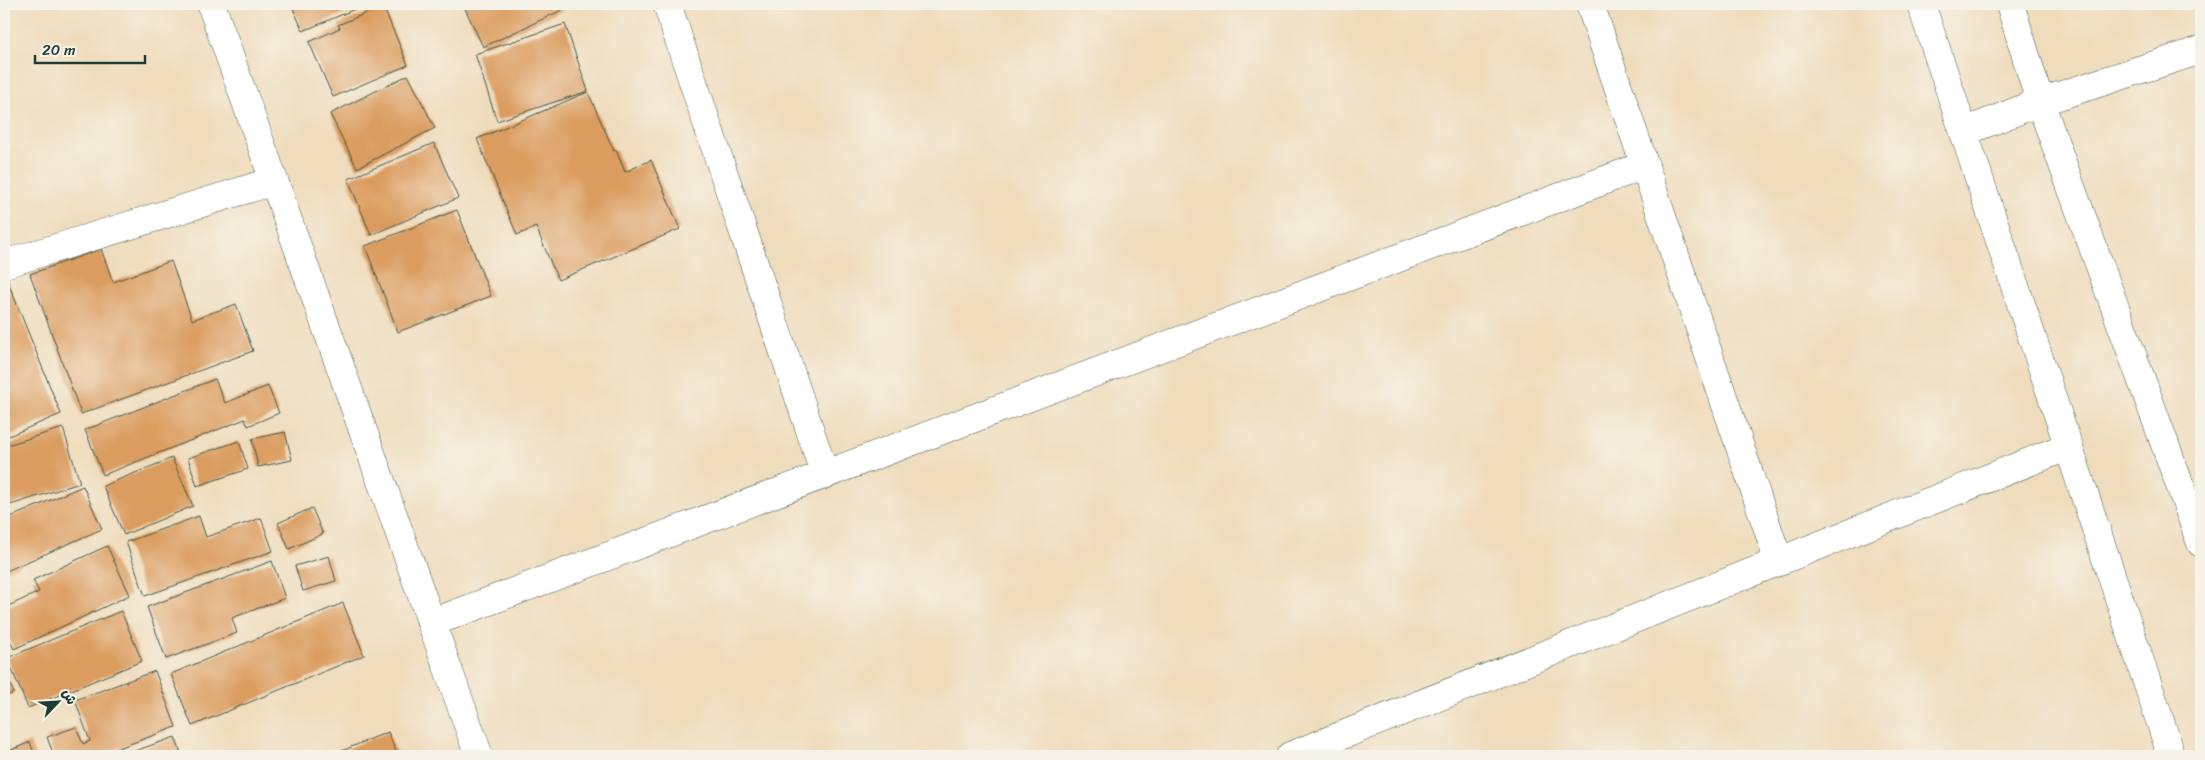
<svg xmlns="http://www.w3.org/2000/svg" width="2205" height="760" viewBox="0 0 2205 760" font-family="Sriracha,'Playpen Sans Arabic',sans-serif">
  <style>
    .building { fill: #db9c5f }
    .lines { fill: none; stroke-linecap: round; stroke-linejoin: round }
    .minor-casing { stroke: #3e5548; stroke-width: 29 }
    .minor { stroke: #fff; stroke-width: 28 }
  </style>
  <rect width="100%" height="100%" fill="#f7f3e8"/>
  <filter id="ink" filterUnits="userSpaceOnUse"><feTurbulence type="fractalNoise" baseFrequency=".02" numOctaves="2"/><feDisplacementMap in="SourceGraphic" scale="10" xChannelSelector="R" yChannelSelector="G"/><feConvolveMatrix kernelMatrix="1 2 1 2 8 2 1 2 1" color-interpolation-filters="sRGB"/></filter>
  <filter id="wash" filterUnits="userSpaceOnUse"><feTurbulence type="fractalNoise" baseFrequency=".0096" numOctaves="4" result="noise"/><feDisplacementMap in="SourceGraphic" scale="20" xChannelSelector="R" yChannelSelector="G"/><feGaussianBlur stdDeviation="1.12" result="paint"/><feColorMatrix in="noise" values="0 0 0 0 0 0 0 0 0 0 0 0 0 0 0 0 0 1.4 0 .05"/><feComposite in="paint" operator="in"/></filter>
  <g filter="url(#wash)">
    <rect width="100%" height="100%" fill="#efdcbc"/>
    <g id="blocks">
      <g class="building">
        <polygon points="291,4 367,4 303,31"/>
        <polygon points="463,4 560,4 562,10 483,47"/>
        <polygon points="383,6 408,65 333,97 309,42 340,28 338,25"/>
        <polygon points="565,24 588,91 497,121 475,54"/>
        <polygon points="408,75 435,128 357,168 330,114"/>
        <polygon points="588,92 614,151 616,150 625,172 651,160 680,229 558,280 536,227 517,235 477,139"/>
        <polygon points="434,143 458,198 371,235 348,179"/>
        <polygon points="457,210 491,296 398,332 365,246"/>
        <polygon points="101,249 113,282 171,261 192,320 236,304 253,351 81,414 30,274"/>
        <polygon points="4,272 61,414 4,438"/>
        <polygon points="215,379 225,403 268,386 279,413 248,426 245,419 103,475 85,430"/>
        <polygon points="63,428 80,483 4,507 4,446"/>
        <polygon points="285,432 292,460 258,467 252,439"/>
        <polygon points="239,441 248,469 197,486 188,458"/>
        <polygon points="172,458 193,506 124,535 103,486"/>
        <polygon points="83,486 102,529 4,572 4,520"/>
        <polygon points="312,508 323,534 289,549 278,523"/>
        <polygon points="199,516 206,537 261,518 273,551 145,596 126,542"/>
        <polygon points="107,546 130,595 14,649 4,628 4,608 39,592 33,580"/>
        <polygon points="329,556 336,581 303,591 295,566"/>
        <polygon points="272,561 285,598 232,618 237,633 166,659 147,607"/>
        <polygon points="343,603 364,655 192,726 171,674"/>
        <polygon points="121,611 142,661 28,708 7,658"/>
        <polygon points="4,669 14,693 4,697"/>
        <polygon points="155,671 176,727 97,756 54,756 47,737 76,727 83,744 90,741 75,700"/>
        <polygon points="388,732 398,756 329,756"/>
        <polygon points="175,737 182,756 120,756"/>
        <polygon points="30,742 35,756 4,756 4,753"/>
      </g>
    </g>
  </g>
  <g filter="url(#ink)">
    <use href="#blocks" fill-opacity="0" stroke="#3e5548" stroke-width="1"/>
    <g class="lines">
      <g class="minor-casing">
        <g id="minor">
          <polyline points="211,4 479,756"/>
          <polyline points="667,4 825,475"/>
          <polyline points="1590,4 1779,562"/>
          <polyline points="1921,4 2168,745 2167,756"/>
          <polyline points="2010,4 2040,102 2201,543"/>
          <polyline points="1964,132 2040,102 2201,50"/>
          <polyline points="4,264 274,181"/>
          <polyline points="431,623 1645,165"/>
          <polyline points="1290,756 2069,446"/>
        </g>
      </g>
      <use href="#minor" class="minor"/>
    </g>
  </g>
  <rect width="2205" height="760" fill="none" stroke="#f7f3e8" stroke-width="20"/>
  <g transform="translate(58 702) rotate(65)" stroke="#f7f3e8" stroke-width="4" paint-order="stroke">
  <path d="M0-4L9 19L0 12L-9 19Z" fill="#1f3d34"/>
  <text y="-8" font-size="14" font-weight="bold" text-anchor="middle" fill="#1f3d34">ش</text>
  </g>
  <path d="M35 55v8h110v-8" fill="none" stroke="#1f3d34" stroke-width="2.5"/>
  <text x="42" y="55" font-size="15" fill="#1f3d34" stroke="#f7f3e8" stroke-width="4" paint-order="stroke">20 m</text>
</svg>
